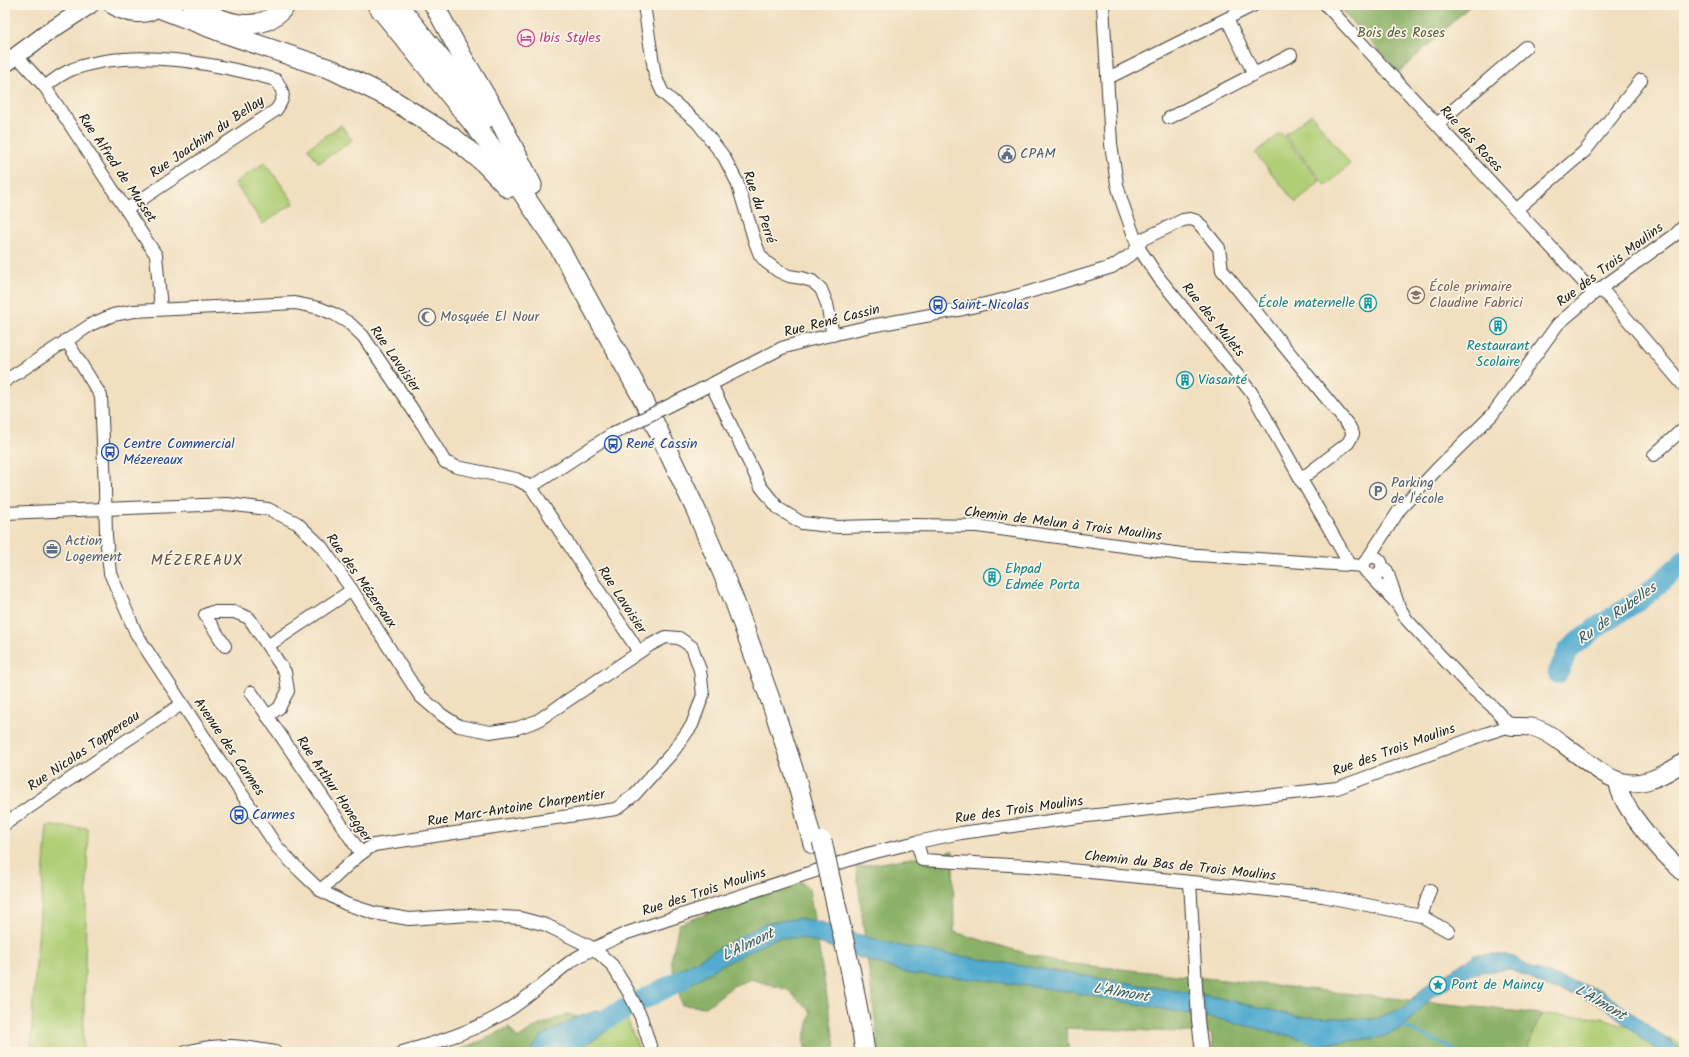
<svg xmlns="http://www.w3.org/2000/svg" width="1689" height="1057" viewBox="0 0 1689 1057" font-family="Kalam,sans-serif">
  <style>
    .green { fill: #afce76; stroke: #667549 }
    .forest { fill: #8bb167; stroke: #546642 }
    .water { fill: #52acd0; stroke: #376476 }
    .lines { fill: none; stroke-linecap: round; stroke-linejoin: round }
    .stream { stroke: #52acd0; stroke-width: 3.5 }
    .river { stroke: #52acd0; stroke-width: 21 }
    .street-casing { stroke: #3c3935; stroke-width: 14 }
    .secondary-casing { stroke: #3c3935; stroke-width: 19 }
    .primary-casing { stroke: #3c3935; stroke-width: 21 }
    .street { stroke: #fff; stroke-width: 12 }
    .secondary { stroke: #fff; stroke-width: 17 }
    .primary { stroke: #fff; stroke-width: 19 }
    .street-bridge-casing { stroke: #3c3935; stroke-width: 14; stroke-linecap: butt }
    .primary-bridge-casing { stroke: #3c3935; stroke-width: 21; stroke-linecap: butt }
    .street-bridge { stroke: #fff; stroke-width: 12 }
    .primary-bridge { stroke: #fff; stroke-width: 19 }
    .labels { text-anchor: middle; dominant-baseline: central; stroke-width: 3.5; stroke-linejoin: round; paint-order: stroke }
    .park-label { font-size: 14px; fill: #4f5a3c; stroke: #fcf5e5 }
    .hotel-label { font-size: 14px; fill: #b23c85; stroke: #fcf5e5; text-anchor: start }
    .street-label { font-size: 14px; fill: #1c1c1c; stroke: #fcf5e5 }
    .service-label { font-size: 14px; fill: #4e5e75; stroke: #fcf5e5; text-anchor: start }
    .education-label { font-size: 14px; fill: #785e54; stroke: #fcf5e5; text-anchor: start }
    .culture-label { font-size: 14px; fill: #0d838f; stroke: #fcf5e5; text-anchor: start }
    .transit-label { font-size: 14px; fill: #164399; stroke: #fcf5e5; text-anchor: start }
    .worship-label { font-size: 14px; fill: #5b616d; stroke: #fcf5e5; text-anchor: start }
    .neighbourhood-label { font-size: 15px; letter-spacing: 1px; fill: #5e4e46; stroke: #fcf5e5 }
    .water-label { font-size: 15px; font-style: italic; fill: #345d6d; stroke: #fcf5e5 }
  </style>
  <rect width="100%" height="100%" fill="#fcf5e5"/>
  <filter id="ink" filterUnits="userSpaceOnUse"><feTurbulence type="fractalNoise" baseFrequency=".025" numOctaves="2"/><feDisplacementMap in="SourceGraphic" scale="8" xChannelSelector="R" yChannelSelector="G"/><feConvolveMatrix kernelMatrix="1 2 1 2 8 2 1 2 1" color-interpolation-filters="sRGB"/></filter>
  <filter id="wash" filterUnits="userSpaceOnUse"><feTurbulence type="fractalNoise" baseFrequency=".012" numOctaves="4" result="noise"/><feDisplacementMap in="SourceGraphic" scale="16" xChannelSelector="R" yChannelSelector="G"/><feGaussianBlur stdDeviation="0.9" result="paint"/><feColorMatrix in="noise" values="0 0 0 0 0 0 0 0 0 0 0 0 0 0 0 0 0 1.4 0 .05"/><feComposite in="paint" operator="in"/></filter>
  <g filter="url(#wash)">
    <rect width="100%" height="100%" fill="#f1dfc0"/>
    <g class="green">
      <polygon points="1311,114 1350,164 1326,186 1285,135"/>
      <polygon points="341,125 352,140 319,163 308,148"/>
      <polygon points="1281,133 1320,181 1296,203 1255,153"/>
      <polygon points="265,162 294,203 263,224 235,183"/>
      <polygon points="47,826 88,828 83,1052 31,1052 33,1003"/>
      <polygon points="1541,1014 1602,1018 1684,1044 1684,1052 1526,1052"/>
      <polygon points="626,1016 640,1052 571,1052 596,1039"/>
    </g>
    <g class="forest">
      <polygon points="1336,5 1471,5 1399,72"/>
      <polygon points="953,851 954,932 1055,962 1541,1014 1526,1052 1214,1052 1211,1033 1066,1028 1069,1052 879,1052 856,867"/>
      <polygon points="800,881 809,889 836,1052 806,1052 804,1041 811,1012 788,990 751,979 733,986 706,1007 682,1005 671,961 679,924"/>
      <polygon points="568,1014 578,1017 542,1036 530,1052 459,1052 460,1049 484,1040 509,1027 518,1039 535,1027"/>
    </g>
    <g class="water">
      <polygon points="799,918 847,928 856,934 905,947 1215,997 1300,1017 1374,1019 1404,1008 1429,982 1451,971 1474,955 1496,954 1514,957 1533,969 1603,991 1673,1044 1684,1049 1684,1052 1658,1052 1606,1008 1579,996 1547,987 1511,969 1481,972 1466,976 1433,996 1412,1018 1398,1030 1382,1037 1317,1045 1302,1039 1223,1020 1065,991 984,980 910,974 858,957 825,945 801,938 776,938 718,967 689,985 669,991 660,996 653,989 662,979 764,924"/>
      <polygon points="611,1010 616,1022 596,1039 571,1052 530,1052 542,1036 578,1017 596,1011"/>
    </g>
    <g class="lines">
      <polyline class="stream" points="1399,1024 1459,1052"/>
      <g class="river">
        <polyline points="1558,673 1568,651 1574,645 1596,628 1645,596 1684,561"/>
        <path d="M558,1052c37,-31 81,-50 123,-72"/>
      </g>
    </g>
  </g>
  <g filter="url(#ink)">
    <g class="lines">
      <g class="street-casing">
        <g id="street">
          <polyline points="644,5 655,76 663,93 698,123 724,157 737,182 755,242 760,255 766,262 778,271 789,276 802,278 812,281 821,289 827,304 833,335"/>
          <polyline points="1103,5 1111,144 1117,184 1122,202 1138,247 1159,278 1251,392 1346,558 1348,564"/>
          <polyline points="1326,5 1589,288 1605,293 1684,386"/>
          <polyline points="1227,19 1254,74"/>
          <polyline points="17,56 45,87 156,255 161,309"/>
          <polyline points="1108,78 1254,5"/>
          <path d="M45,87c8,-7 18,-14 28,-18 62,-22 141,-6 203,11 9,14 9,17 0,30l-149,99"/>
          <polyline points="1169,118 1291,55"/>
          <polyline points="1437,124 1526,47"/>
          <polyline points="1517,209 1585,151 1641,80"/>
          <polyline points="66,340 101,396 105,487 106,536 110,573 136,633 144,646 277,847 300,871 320,890 346,904 374,913 409,919 469,915 520,918 546,925 593,948 612,965 628,991 641,1017 652,1052"/>
          <polyline points="5,381 92,324 113,315 134,311 295,303 319,308 334,314 349,323 363,336 423,425 445,462 457,467 516,479 531,487 639,652"/>
          <polyline points="711,384 761,487 779,509 802,523 838,527 914,525 977,526 1182,554 1364,566"/>
          <polyline points="690,395 782,348 805,341 871,326 963,309 1006,299 1112,267 1133,253 1143,239 1183,220 1190,219 1197,221 1219,248 1222,270 1349,426 1353,434 1348,443 1300,480"/>
          <polyline points="1654,455 1684,428"/>
          <polyline points="531,487 612,434 624,428"/>
          <path d="M5,513l222,-9 41,5 29,14 24,23 31,44 68,106 22,19 17,11 31,6 27,-4 20,-7 113,-76 16,-8 13,1 13,9 8,23 3,25 -11,30 -20,28 -38,42 -18,14 -242,36c-22,12 -35,31 -54,45"/>
          <circle cx="1373" cy="566" r="9"/>
          <polyline points="1368,558 1400,509 1438,468 1492,415 1558,324 1597,291 1675,235 1684,226"/>
          <polyline points="1382,566 1387,571 1398,604"/>
          <polyline points="269,645 352,590"/>
          <polyline points="225,646 205,615 212,612 234,612 249,618 285,672 288,691 279,708 267,716"/>
          <polyline points="251,692 360,852"/>
          <polyline points="5,824 121,744 182,704"/>
          <polyline points="917,842 922,860 1029,866 1232,886 1323,896 1421,916 1448,931"/>
          <polyline points="1190,882 1198,1020 1202,1052"/>
          <polyline points="1421,916 1430,890"/>
          <path d="M186,1052c35,-10 55,-6 89,0"/>
          <path d="M402,1052c34,-9 70,-20 100,-38 25,-14 45,-35 68,-52 18,-12 37,-20 57,-29l240,-79 50,-12 44,-9 118,-16 258,-29 148,-54 25,-8 -17,-19 -26,-23 -60,-64 -9,-15 -28,-30"/>
        </g>
      </g>
      <g class="secondary-casing">
        <g id="secondary">
          <polyline points="5,64 47,33 90,5"/>
          <path d="M1510,726c7,1 15,0 21,1 12,2 23,10 32,17 49,36 63,57 121,18"/>
          <path d="M1618,782c1,25 47,74 66,91"/>
        </g>
      </g>
      <g class="primary-casing">
        <g id="primary">
          <path d="M114,5c13,8 32,12 45,0"/>
          <path d="M193,5c31,19 67,32 93,0"/>
          <polyline points="377,5 491,146 560,249 643,399 696,510 734,600 773,707 796,778 813,844"/>
          <polyline points="398,5 449,69 485,119"/>
          <polyline points="434,5 462,56 497,115 532,185"/>
          <polyline points="156,7 221,32 333,70 388,97 455,139 484,163 508,188"/>
          <polyline points="862,1031 865,1052"/>
        </g>
      </g>
      <use href="#street" class="street"/>
      <use href="#secondary" class="secondary"/>
      <use href="#primary" class="primary"/>
      <g class="street-bridge-casing">
        <polyline id="street-bridge" points="624,428 690,395"/>
      </g>
      <g class="primary-bridge-casing">
        <polyline id="primary-bridge" points="822,841 850,968 862,1031"/>
      </g>
      <use href="#street-bridge" class="street-bridge"/>
      <use href="#primary-bridge" class="primary-bridge"/>
    </g>
  </g>
  <defs>
    <g id="hotel-ring" transform="scale(0.9)"><circle r="9.5" fill="#fcf5e5" stroke="#d1479c" stroke-width="1.5"/><path d="M-6-4.5h1.5V1H6V5H4.5V3h-9V5H-6ZM-4 0a1.8 1.8 0 1 1 3.6 0ZM.5 0V-2.5h3Q6-2.5 6 0Z" fill="#d1479c"/></g>
    <g id="civic-ring" transform="scale(0.9)"><circle r="9.5" fill="#fcf5e5" stroke="#5c6f8a" stroke-width="1.5"/><path d="M-.6-6.5H3V-4.5H.6V-3L4-1V1h2V6H-6V1h2V-1L-.6-3ZM-1.2 2.5V6h2.4V2.5Z" fill="#5c6f8a"/></g>
    <g id="school-ring" transform="scale(0.9)"><circle r="9.5" fill="#fcf5e5" stroke="#8d6e63" stroke-width="1.5"/><path d="M0-5L7-2L0 1L-7-2ZM-4 1L0 2.5L4 1V4Q0 6-4 4Z" fill="#8d6e63"/></g>
    <g id="building-ring" transform="scale(0.9)"><circle r="9.5" fill="#fcf5e5" stroke="#0f9aa8" stroke-width="1.5"/><path d="M-4-6H4V6H1V3H-1V6H-4ZM-2.5-4.3h1.7v1.8h-1.7ZM.8-4.3h1.7v1.8H.8ZM-2.5-1h1.7V.8h-1.7ZM.8-1h1.7V.8H.8Z" fill="#0f9aa8"/></g>
    <g id="bus-ring" transform="scale(0.9)"><circle r="9.5" fill="#fcf5e5" stroke="#1a4fb4" stroke-width="1.5"/><path d="M-5-6H5V4H4V6H2V4H-2V6H-4V4H-5ZM-3.5-4V0h7V-4ZM-3.5 1.2v1.5H-2V1.2ZM2 1.2v1.5H3.5V1.2Z" fill="#1a4fb4"/></g>
    <g id="mosque-ring" transform="scale(0.9)"><circle r="9.5" fill="#fcf5e5" stroke="#6b7280" stroke-width="1.5"/><path d="M3.5-4.9A6 6 0 1 0 3.5 4.9A5 5 0 1 1 3.5-4.9Z" fill="#6b7280"/></g>
    <g id="parking-ring" transform="scale(0.9)"><circle r="9.5" fill="#fcf5e5" stroke="#5c6f8a" stroke-width="1.5"/><path d="M-3.5-5.5H1a3.5 3.5 0 0 1 0 7H-1V5.5H-3.5ZM-1-3.4V-.6H.8a1.4 1.4 0 0 0 0-2.8Z" fill="#5c6f8a"/></g>
    <g id="office-ring" transform="scale(0.9)"><circle r="9.5" fill="#fcf5e5" stroke="#5c6f8a" stroke-width="1.5"/><path d="M-6-3h4V-5.5h4V-3h4V5H-6ZM-1-4.5V-3h2v-1.5ZM-6 0V1H6V0Z" fill="#5c6f8a"/></g>
    <g id="sight-ring" transform="scale(0.9)"><circle r="9.5" fill="#fcf5e5" stroke="#0f9aa8" stroke-width="1.5"/><path d="M0-6L1.8-2.2L6-1.7L2.9 1.2L3.7 5.4L0 3.3L-3.7 5.4L-2.9 1.2L-6-1.7L-1.8-2.2Z" fill="#0f9aa8"/></g>
  </defs>
  <g fill-rule="evenodd">
    <use href="#hotel-ring" x="526" y="38"/>
    <use href="#civic-ring" x="1007" y="154"/>
    <use href="#school-ring" x="1416" y="295"/>
    <use href="#building-ring" x="1368" y="303"/>
    <use href="#bus-ring" x="938" y="305"/>
    <use href="#mosque-ring" x="427" y="317"/>
    <use href="#building-ring" x="1498" y="326"/>
    <use href="#building-ring" x="1185" y="380"/>
    <use href="#bus-ring" x="613" y="444"/>
    <use href="#bus-ring" x="110" y="452"/>
    <use href="#parking-ring" x="1378" y="491"/>
    <use href="#office-ring" x="52" y="549"/>
    <use href="#building-ring" x="992" y="577"/>
    <use href="#bus-ring" x="239" y="815"/>
    <use href="#sight-ring" x="1438" y="985"/>
  </g>
  <g class="labels">
    <g class="park-label">
      <text x="1401" y="33">Bois des Roses</text>
    </g>
    <g class="hotel-label">
      <text x="539" y="38">Ibis Styles</text>
    </g>
    <g class="street-label">
      <text transform="translate(207 137) rotate(-34)">Rue Joachim du Bellay</text>
      <text transform="translate(1471 139) rotate(47)">Rue des Roses</text>
      <text transform="translate(117 168) rotate(56)">Rue Alfred de Musset</text>
      <text transform="translate(759 207) rotate(71)">Rue du Perré</text>
      <text transform="translate(1610 265) rotate(-37)">Rue des Trois Moulins</text>
      <text transform="translate(1213 320) rotate(51)">Rue des Mulets</text>
      <text transform="translate(832 321) rotate(-14)">Rue René Cassin</text>
      <text transform="translate(395 359) rotate(55)">Rue Lavoisier</text>
      <text transform="translate(1063 524) rotate(7)">Chemin de Melun à Trois Moulins</text>
      <text transform="translate(361 581) rotate(55)">Rue des Mézereaux</text>
      <text transform="translate(622 600) rotate(57)">Rue Lavoisier</text>
      <text transform="translate(229 747) rotate(56)">Avenue des Carmes</text>
      <text transform="translate(1394 750) rotate(-20)">Rue des Trois Moulins</text>
      <text transform="translate(84 751) rotate(-34)">Rue Nicolas Tappereau</text>
      <text transform="translate(334 789) rotate(56)">Rue Arthur Honegger</text>
      <text transform="translate(516 808) rotate(-9)">Rue Marc-Antoine Charpentier</text>
      <text transform="translate(1019 810) rotate(-8)">Rue des Trois Moulins</text>
      <text transform="translate(1180 866) rotate(6)">Chemin du Bas de Trois Moulins</text>
      <text transform="translate(704 892) rotate(-18)">Rue des Trois Moulins</text>
    </g>
    <g class="service-label">
      <text x="1020" y="154">CPAM</text>
      <text x="1391" y="483">Parking<tspan x="1391" dy="16">de l'école</tspan></text>
      <text x="65" y="541">Action<tspan x="65" dy="16">Logement</tspan></text>
    </g>
    <g class="education-label">
      <text x="1429" y="287">École primaire<tspan x="1429" dy="16">Claudine Fabrici</tspan></text>
    </g>
    <g class="culture-label">
      <text x="1355" y="303" text-anchor="end">École maternelle</text>
      <text x="1498" y="346" text-anchor="middle">Restaurant<tspan x="1498" dy="16">Scolaire</tspan></text>
      <text x="1198" y="380">Viasanté</text>
      <text x="1005" y="569">Ehpad<tspan x="1005" dy="16">Edmée Porta</tspan></text>
      <text x="1451" y="985">Pont de Maincy</text>
    </g>
    <g class="transit-label">
      <text x="951" y="305">Saint-Nicolas</text>
      <text x="123" y="444">Centre Commercial<tspan x="123" dy="16">Mézereaux</tspan></text>
      <text x="626" y="444">René Cassin</text>
      <text x="252" y="815">Carmes</text>
    </g>
    <g class="worship-label">
      <text x="440" y="317">Mosquée El Nour</text>
    </g>
    <g class="neighbourhood-label">
      <text x="197" y="561">MÉZEREAUX</text>
    </g>
    <g class="water-label">
      <text transform="translate(1617 614) rotate(-36)">Ru de Rubelles</text>
      <text transform="translate(748 945) rotate(-26)">L'Almont</text>
      <text transform="translate(1121 993) rotate(9)">L'Almont</text>
      <text transform="translate(1600 1003) rotate(30)">L'Almont</text>
    </g>
  </g>
  <rect width="1689" height="1057" fill="none" stroke="#fcf5e5" stroke-width="20"/>
</svg>
